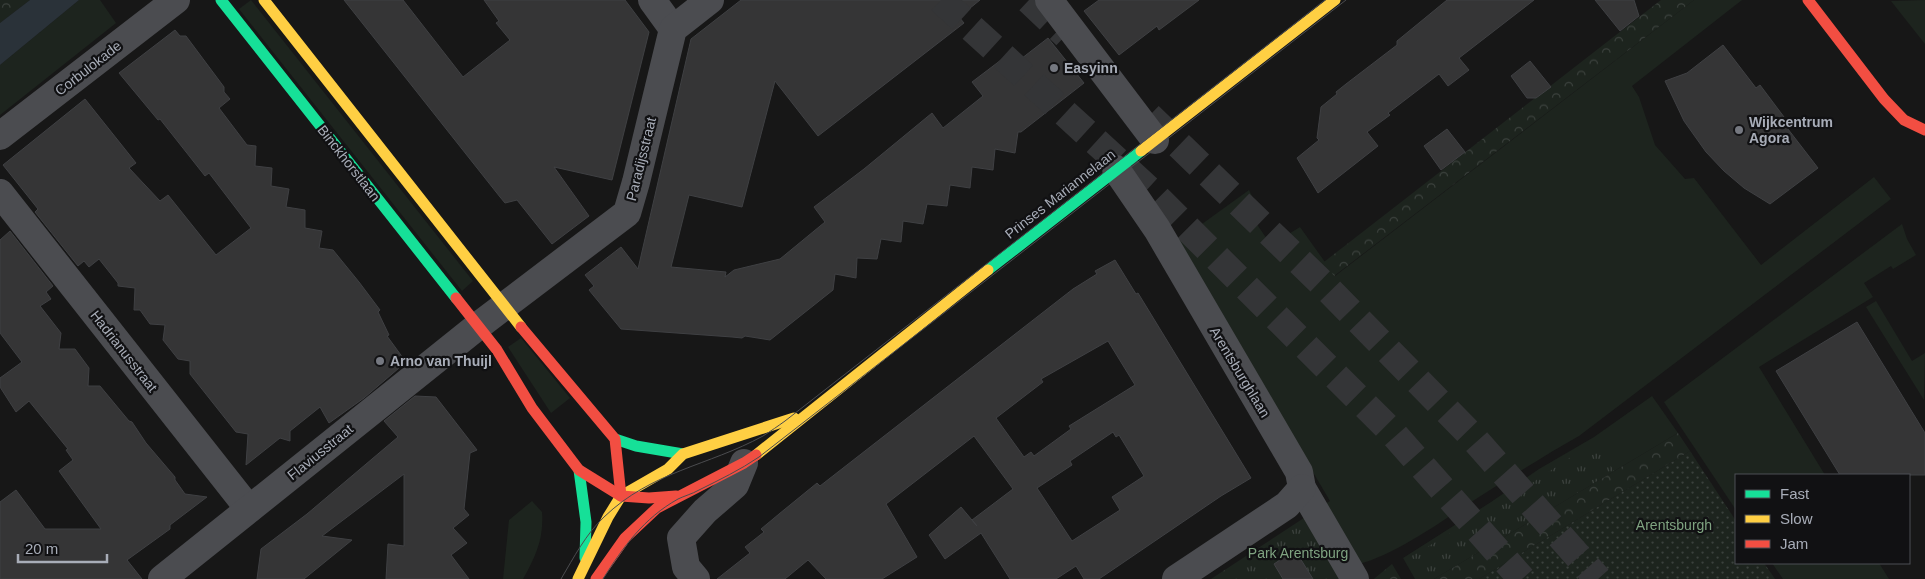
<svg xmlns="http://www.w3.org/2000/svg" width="1925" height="579" viewBox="0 0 1925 579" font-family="Arial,sans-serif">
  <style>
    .grass { fill: #1d241e }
    .forest { fill: url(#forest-crowns) }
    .park { fill: url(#park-tufts) }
    .garden { fill: url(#garden-dots) }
    .water { fill: #2a3239 }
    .building { fill: #353536; stroke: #3f4043; fill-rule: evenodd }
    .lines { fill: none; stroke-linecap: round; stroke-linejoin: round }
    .primary-tunnel { stroke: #343537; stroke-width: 28; stroke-dasharray: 28 14; stroke-linecap: butt }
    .street { stroke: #4b4c50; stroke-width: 28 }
    .fast { stroke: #16e098; stroke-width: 11 }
    .slow { stroke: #ffcf43; stroke-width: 11 }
    .jam { stroke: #f24e42; stroke-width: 11 }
    .tram { stroke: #4b4c4f; stroke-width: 1 }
    .poi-dot { fill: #757880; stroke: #111113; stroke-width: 2 }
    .labels { text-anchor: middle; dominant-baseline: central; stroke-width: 4.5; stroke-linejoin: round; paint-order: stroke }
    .street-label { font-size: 14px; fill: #a8adb8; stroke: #111113 }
    .poi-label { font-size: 14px; font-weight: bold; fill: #a8adb8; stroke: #111113; text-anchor: start }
    .park-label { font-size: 14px; fill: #7fa381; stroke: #111113 }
  </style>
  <defs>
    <pattern id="forest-crowns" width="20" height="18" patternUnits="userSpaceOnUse" patternTransform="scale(1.25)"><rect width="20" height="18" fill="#1d241e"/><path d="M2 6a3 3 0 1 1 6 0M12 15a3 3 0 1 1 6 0" fill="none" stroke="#3b413d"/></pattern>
    <pattern id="park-tufts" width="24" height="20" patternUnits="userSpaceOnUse" patternTransform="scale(1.25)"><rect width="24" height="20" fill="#1d241e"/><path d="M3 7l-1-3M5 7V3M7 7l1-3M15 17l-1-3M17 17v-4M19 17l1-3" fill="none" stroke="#3b413d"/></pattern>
    <pattern id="garden-dots" width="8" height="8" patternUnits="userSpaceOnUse" patternTransform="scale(1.25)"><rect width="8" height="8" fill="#1d241e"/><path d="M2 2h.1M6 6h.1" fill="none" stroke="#3b413d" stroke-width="1.8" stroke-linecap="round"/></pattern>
  </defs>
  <rect width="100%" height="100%" fill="#171717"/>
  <g class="grass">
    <polygon points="79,0 100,0 116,23 0,115 0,65"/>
    <polygon points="251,0 473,281 462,291 239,9"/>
    <path d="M1694,0h48l-110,86 7,11 16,48 30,34 9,-1 67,87 113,-88 17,22 -312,237c-39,22 -76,46 -114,70 -28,19 -74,50 -106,58l-34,-60 5,-3 -153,-259 72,-52 6,12 -1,18 17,25 29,-18 35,49z"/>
    <polygon points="1925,0 1925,44 1891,1"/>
    <polygon points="1902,224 1907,239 1916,255 1893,269 1891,266 1864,283 1873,297 1759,367 1825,475 1736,475 1736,510 1664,402"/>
    <polygon points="1876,301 1912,361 1925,353 1924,400 1866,307"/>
    <polygon points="521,338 570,398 551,413 508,347"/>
    <polygon points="1652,396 1678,433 1434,579 1415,579 1403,558 1491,502 1539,469 1594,437"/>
    <path d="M532,501l10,11c2,26 -6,44 -19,67h-20l6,-59z"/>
    <polygon points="1772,563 1879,563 1889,579 1783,579"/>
  </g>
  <g class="forest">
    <polygon points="0,0 30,0 0,23"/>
    <polygon points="1661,0 1694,0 1334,276 1324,262"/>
    <polygon points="1678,433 1690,451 1479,579 1434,579"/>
    <polygon points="1392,564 1401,579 1374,579 1375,578"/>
  </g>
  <g class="park">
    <polygon points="1595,441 1614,471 1433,579 1422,579 1410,557 1505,501"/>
    <polygon points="1307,516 1345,579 1211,579"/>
  </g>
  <polygon class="garden" points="1690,451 1736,521 1736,563 1764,563 1775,579 1479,579"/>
  <polygon class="water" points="30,0 79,0 0,65 0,23"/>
  <g class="building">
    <polygon points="344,0 403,0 463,77 510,40 496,23 499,21 484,0 625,0 649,32 612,180 554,167 589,216 552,244 517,200 505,203 500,197"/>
    <polygon points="741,0 980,0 959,17 964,23 818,136 775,81 742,207 689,195 671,267 726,272 725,277 734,270 780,259 825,222 814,207 864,169 932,113 943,128 983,96 972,82 1001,60 1008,69 1048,38 1084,83 1021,132 1018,132 1015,153 995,149 993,170 972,167 970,188 950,185 947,206 927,204 923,224 903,221 901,242 881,239 877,259 857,258 856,278 835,274 833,290 770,340 745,336 742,338 732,337 621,329 589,290 594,286 585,275 621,247 638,269 691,39"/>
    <polygon points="1099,0 1199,0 1159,30 1157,26 1119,55 1084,11"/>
    <polygon points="1447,0 1534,0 1459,58 1469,70 1448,86 1439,74 1388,113 1390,115 1367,132 1378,146 1318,193 1297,158 1319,140 1317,138 1321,107 1337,94 1336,92 1346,84 1397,45 1397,41"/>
    <polygon points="1595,0 1634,0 1639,16 1620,31"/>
    <polygon points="175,30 180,36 186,36 224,87 224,92 230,99 219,108 247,145 256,146 255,166 272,168 271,186 289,189 286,207 305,210 305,228 322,231 319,248 333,250 359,282 380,310 378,312 389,335 387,336 406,362 364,398 329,423 320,407 290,431 290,441 280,438 246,465 248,434 236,432 190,374 190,361 178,359 163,340 165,325 150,324 140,310 134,310 135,288 118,286 118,283 99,259 89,267 84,261 78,266 35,212 38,209 3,165 85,99 136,163 129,168 160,201 168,195 216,255 251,228 209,173 205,176 160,119 158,120 119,73"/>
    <polygon points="1723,45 1756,88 1760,85 1784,117 1781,120 1818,168 1770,204 1744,188 1724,171 1706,152 1684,121 1665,81 1687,73"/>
    <polygon points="1530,61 1551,87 1536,98 1527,98 1511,76"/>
    <polygon points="1447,129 1465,152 1441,170 1424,146"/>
    <polygon points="10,231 53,286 46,292 51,299 40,306 61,333 59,349 75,349 89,368 88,386 100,386 129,421 132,422 146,443 175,477 175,480 185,494 207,497 170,525 170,529 127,560 142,579 0,579 0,502 16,490 45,529 101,529 59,471 73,460 66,450 68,449 29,401 16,412 0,387 0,378 22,362 0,333 0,240"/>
    <path d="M1115,260l21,34 2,-1 113,185 -30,18 -122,83h-15l-8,-13 -20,13h-46l-29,-46 -36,26 -16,-24 32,-28 16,19 -5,-6 41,-31 -39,-53 -88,68 31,53 -35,22h-56l-18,-19 -23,19h-68l33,-26 -5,-6 19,-15 -3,-3 18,-15 38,-31 3,3 253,-197 24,-15 -2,-3zM1108,341l27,44 -66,41 2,3 -37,27 -3,-4 -7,5 -28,-39 47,-36 -2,-3zM1113,432l3,5 3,-2 25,41 -32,21 8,13 -48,31 -35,-53 35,-23 -2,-4z"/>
    <polygon points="1857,322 1925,433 1925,475 1840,475 1776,371"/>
    <polygon points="415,396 436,397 477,450 470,453 464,509 469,515 453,528 467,543 451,555 469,579 386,579 388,544 404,546 404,474 322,536 352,540 304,579 257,579 261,549 307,514 398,437 384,421"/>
    <polygon points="1295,550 1313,579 1283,579 1274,564"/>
  </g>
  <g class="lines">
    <g class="primary-tunnel">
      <polyline points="941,0 1148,189 1391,431 1522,579"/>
      <polyline points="1029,0 1066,35"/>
      <polyline points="1149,116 1325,286 1469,433 1598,579"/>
    </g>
    <g class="street">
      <polyline points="652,0 673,29"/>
      <polyline points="1049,0 1155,140"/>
      <polyline points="0,136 176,0"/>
      <polyline points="1116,169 1157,229 1299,472 1302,488 1355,579"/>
      <polyline points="0,193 249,509"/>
      <polyline points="162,579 478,326 627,213 636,182 673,29 710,0"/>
      <polyline points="696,579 686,567 681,538 705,511 735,485 744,463"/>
      <polyline points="1176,579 1287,505 1302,488"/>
    </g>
    <g class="fast">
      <polyline points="221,0 456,298"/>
      <polyline points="988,270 1141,151"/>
      <polyline points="615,439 636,446 683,454"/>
      <polyline points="579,470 586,522 585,558"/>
    </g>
    <g class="slow">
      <polyline points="264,0 521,327"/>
      <polyline points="1141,151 1335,0"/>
      <polyline points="756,455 988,270"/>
      <polyline points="578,579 608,517 621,496 668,469 683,454 794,418"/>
    </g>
    <g class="jam">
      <polyline points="1808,0 1884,99 1904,120 1925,130"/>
      <polyline points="456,298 497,350 532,408 579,470 621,496 649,498 676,496"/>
      <polyline points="521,327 615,439 621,496"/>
      <polyline points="596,579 625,538 657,508 744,463 756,455"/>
    </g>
    <g class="tram">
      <path d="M561,579c13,-22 25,-45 43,-62 48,-46 104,-51 159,-81 8,-5 15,-10 22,-15l540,-421"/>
      <path d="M603,579c20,-32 41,-61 75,-80 6,-3 14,-5 21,-9 20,-10 41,-20 60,-33l587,-457"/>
    </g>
  </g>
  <g class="poi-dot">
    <circle cx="1054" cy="68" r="5"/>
    <circle cx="1739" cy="130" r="5"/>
    <circle cx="380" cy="361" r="5"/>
  </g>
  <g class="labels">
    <g class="street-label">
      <text transform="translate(88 68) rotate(-38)">Corbulokade</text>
      <text transform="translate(641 159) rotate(-76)">Paradijsstraat</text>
      <text transform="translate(349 163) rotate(52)">Binckhorstlaan</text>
      <text transform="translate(1060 194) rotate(-38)">Prinses Mariannelaan</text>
      <text transform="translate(124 351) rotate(52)">Hadrianusstraat</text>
      <text transform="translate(1240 372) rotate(59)">Arentsburghlaan</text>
      <text transform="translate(320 452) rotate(-39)">Flaviusstraat</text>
    </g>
    <g class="poi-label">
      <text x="1064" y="68">Easyinn</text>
      <text x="1749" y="122">Wijkcentrum<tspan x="1749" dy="16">Agora</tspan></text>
      <text x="390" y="361">Arno van Thuijl</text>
    </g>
    <g class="park-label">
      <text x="1674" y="525">Arentsburgh</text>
      <text x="1298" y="553">Park Arentsburg</text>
    </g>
  </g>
  <rect x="1735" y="474" width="175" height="90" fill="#111113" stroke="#4d4f55"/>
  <rect x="1745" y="490" width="25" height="8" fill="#16e098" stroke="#4d4f55"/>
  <text x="1780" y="499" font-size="15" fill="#a8adb8">Fast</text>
  <rect x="1745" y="515" width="25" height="8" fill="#ffcf43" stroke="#4d4f55"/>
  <text x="1780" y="524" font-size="15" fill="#a8adb8">Slow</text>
  <rect x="1745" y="540" width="25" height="8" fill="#f24e42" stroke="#4d4f55"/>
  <text x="1780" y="549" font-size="15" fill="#a8adb8">Jam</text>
  <path d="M18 554v8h89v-8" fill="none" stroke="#a8adb8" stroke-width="2.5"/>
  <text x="25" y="554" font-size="15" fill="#a8adb8" stroke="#111113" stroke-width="4" paint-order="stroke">20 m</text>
</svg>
